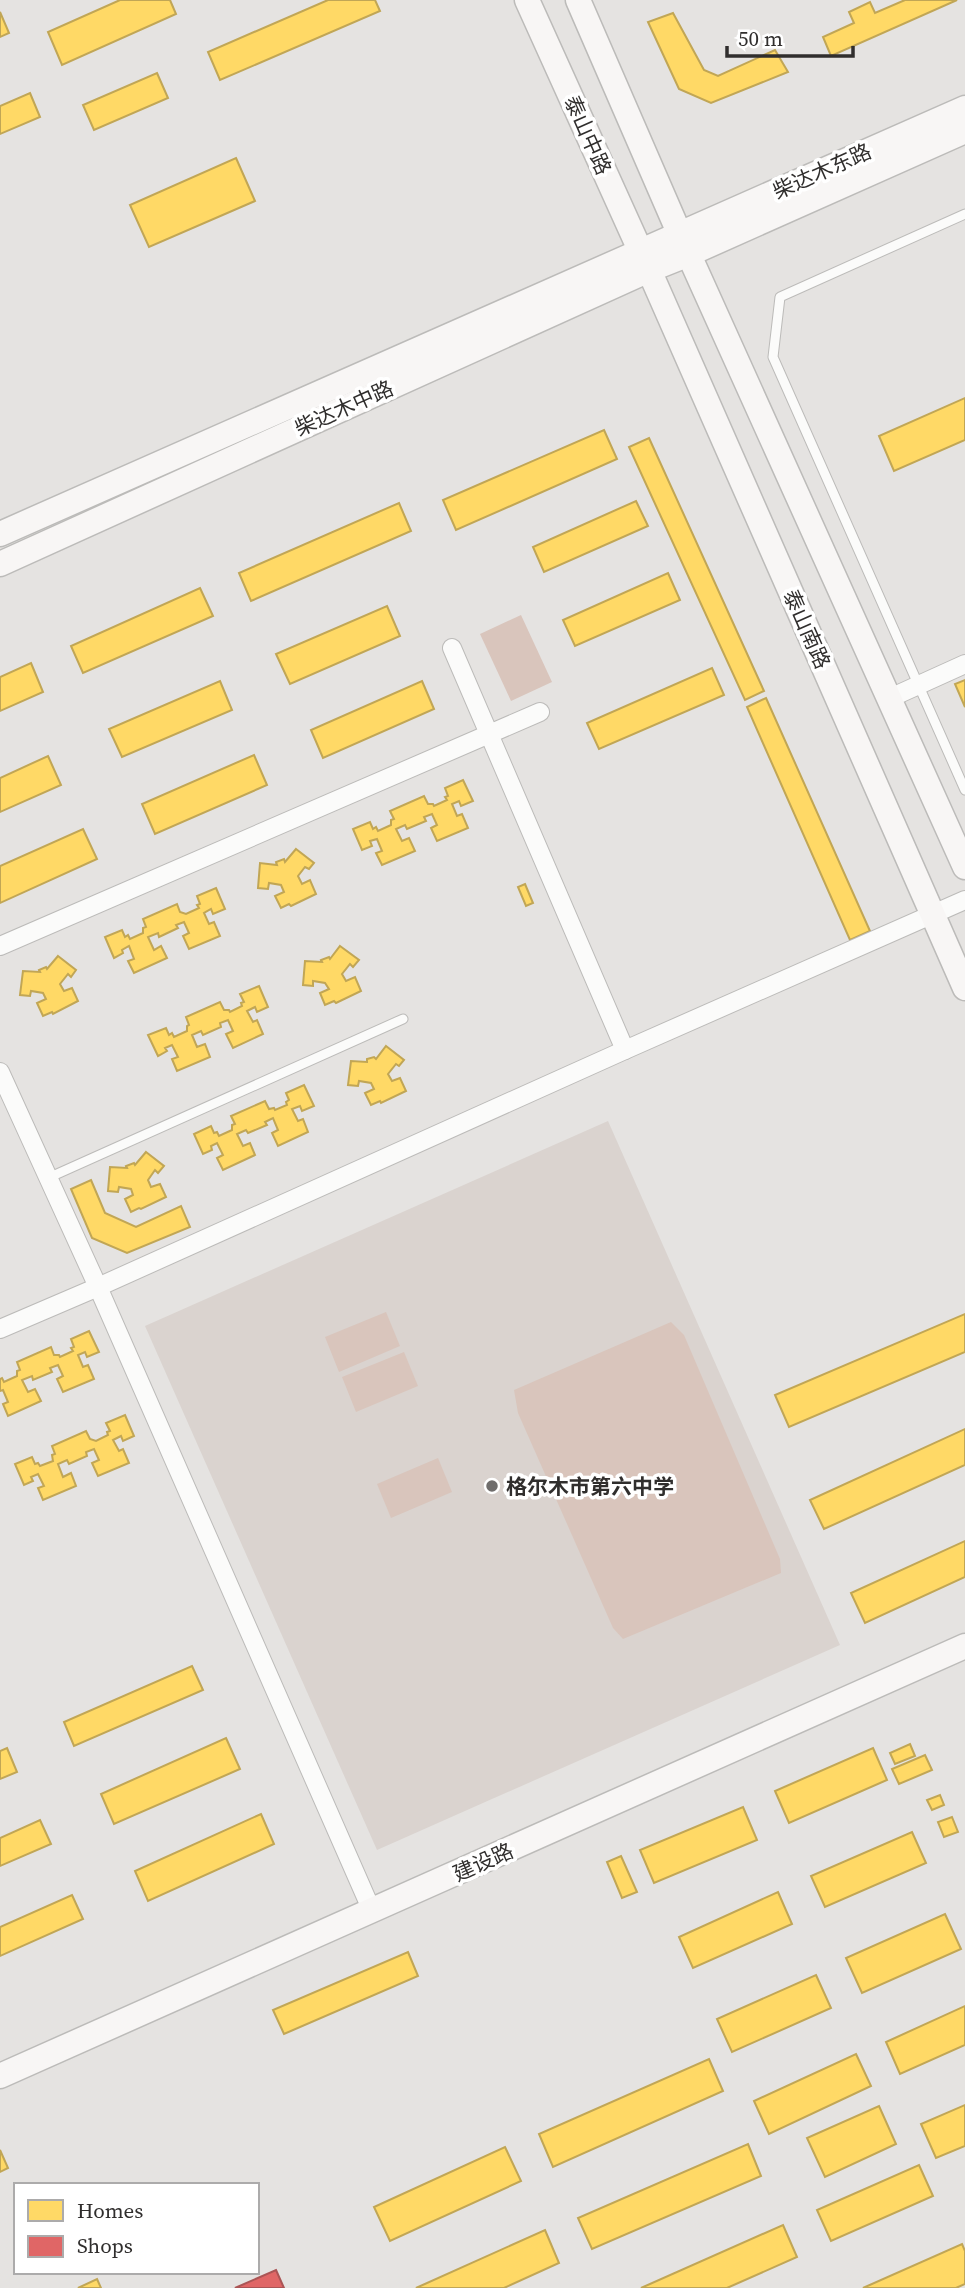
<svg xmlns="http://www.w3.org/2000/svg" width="965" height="2288" viewBox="0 0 965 2288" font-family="'Source Serif 4','Noto Sans SC',serif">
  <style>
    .built { fill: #dad3cf }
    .green { fill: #d9c5bc }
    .homes { fill: #ffd966; stroke: #c1a655; stroke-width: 2 }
    .shops { fill: #e06666; stroke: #ab5555; stroke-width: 2 }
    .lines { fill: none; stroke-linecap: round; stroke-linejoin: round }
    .lane-casing { stroke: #bcbbb9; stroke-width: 11 }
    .street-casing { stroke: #bcbbb9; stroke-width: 20 }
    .secondary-casing { stroke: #bcbbb9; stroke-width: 27 }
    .lane { stroke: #fbfbfa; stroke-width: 9 }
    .street { stroke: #fbfbfa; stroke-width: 18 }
    .secondary { stroke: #f8f6f5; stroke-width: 24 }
    .poi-dot { fill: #6f6d6c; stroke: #fff; stroke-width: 2.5 }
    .labels { text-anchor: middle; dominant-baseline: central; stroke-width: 7; stroke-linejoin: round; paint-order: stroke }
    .street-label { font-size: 21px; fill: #302e2d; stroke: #fff }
    .poi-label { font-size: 21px; font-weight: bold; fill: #302e2d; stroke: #fff; text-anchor: start }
  </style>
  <rect width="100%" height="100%" fill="#e5e3e1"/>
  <polygon class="built" points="608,1121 840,1645 377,1850 145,1326"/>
  <g class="green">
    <polygon points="521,615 552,682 511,701 480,634"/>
    <polygon points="386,1312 400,1346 339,1372 325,1337"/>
    <polygon points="671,1322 684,1335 780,1559 781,1573 623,1639 613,1628 518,1413 514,1390"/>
    <polygon points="404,1352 418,1386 356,1412 342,1377"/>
    <polygon points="438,1458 452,1492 391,1518 377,1484"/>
  </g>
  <g class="homes">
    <polygon points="120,0 170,0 176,14 62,65 48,32"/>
    <polygon points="328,0 375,0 380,11 220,80 208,52"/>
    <polygon points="905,0 957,0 831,56 823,37 854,23 849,12 870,2 875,13"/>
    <polygon points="0,12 9,33 0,37"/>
    <polygon points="673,13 704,70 718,76 775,50 788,72 711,103 679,89 648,22"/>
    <polygon points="157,73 168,98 94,130 83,105"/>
    <polygon points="30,93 40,117 0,134 0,106"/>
    <polygon points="236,158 255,201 149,247 130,205"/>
    <polygon points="965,398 965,440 894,471 879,436"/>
    <polygon points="604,430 617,459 456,530 443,500"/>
    <polygon points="649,438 764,691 745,700 629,447"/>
    <polygon points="636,501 648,526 544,572 533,547"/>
    <polygon points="399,503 411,531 251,601 239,573"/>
    <polygon points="668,573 680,600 575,646 563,620"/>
    <polygon points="200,588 213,616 83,673 71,646"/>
    <polygon points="387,606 400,636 290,684 276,654"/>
    <polygon points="31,663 43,692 0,711 0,677"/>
    <polygon points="712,668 724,695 599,749 587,723"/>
    <polygon points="965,680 965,707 955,684"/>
    <polygon points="220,681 232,710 122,757 109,729"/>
    <polygon points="422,681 434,709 323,758 311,730"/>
    <polygon points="766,698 870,931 850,940 747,707"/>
    <polygon points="254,755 267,785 155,834 142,804"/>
    <polygon points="48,756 61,785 0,812 0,778"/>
    <polygon points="463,780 473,801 461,806 459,801 452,804 457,816 462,814 468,828 437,841 431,828 437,825 432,814 424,817 426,821 407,829 405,825 396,829 402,841 409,838 415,851 382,865 376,853 382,851 377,839 370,841 372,846 362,850 353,829 370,822 373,829 376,827 378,831 391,825 391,820 394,819 390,811 424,796 428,804 433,804 434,806 447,800 445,797 448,796 445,788"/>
    <polygon points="83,829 97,859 0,903 0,866"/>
    <polygon points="296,849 314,863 309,869 305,867 298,876 302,884 310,880 316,894 291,906 289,904 281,908 275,896 284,892 281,885 269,883 268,889 258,888 260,863 277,865 276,862 284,859 285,862"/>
    <polygon points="525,884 533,903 526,906 518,887"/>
    <polygon points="216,888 225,909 213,914 211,909 204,913 209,924 214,922 220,936 189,949 183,936 189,933 184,922 176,925 178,928 159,937 158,933 148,937 154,950 161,946 167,958 134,973 128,961 134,959 129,946 122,950 123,953 114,958 105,937 122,930 125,937 128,935 130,939 143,933 143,928 146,927 143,919 177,904 180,912 186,914 199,908 197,905 200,904 197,896"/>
    <polygon points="340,946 359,960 353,967 350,964 342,974 346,981 355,977 361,991 336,1003 334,1001 325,1005 320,993 329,989 325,983 313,981 313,986 303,985 305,961 322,962 321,960 329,957 330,959"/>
    <polygon points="58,956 76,970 71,977 68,974 60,984 64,991 72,988 78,1001 53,1014 52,1012 43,1016 37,1003 46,999 43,993 31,991 30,996 20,995 23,971 40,972 39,970 46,967 47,969"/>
    <polygon points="259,986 268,1007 257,1012 255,1007 247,1011 253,1022 257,1020 263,1034 233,1048 226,1034 233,1031 228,1020 220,1023 221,1027 203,1035 201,1031 192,1035 197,1047 205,1044 210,1057 177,1071 172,1059 178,1057 172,1045 165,1048 167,1051 158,1056 148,1035 166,1028 169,1035 172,1033 174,1037 187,1031 187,1026 189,1025 186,1017 220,1002 224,1010 229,1010 230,1012 242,1006 241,1003 244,1002 240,994"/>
    <polygon points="386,1046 404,1060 399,1066 396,1064 388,1074 392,1081 400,1078 406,1091 381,1103 380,1101 371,1105 365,1093 374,1089 371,1083 359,1081 358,1086 348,1085 351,1061 367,1062 367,1059 374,1057 376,1059"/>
    <polygon points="304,1085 314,1106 302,1111 300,1106 292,1109 298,1121 303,1119 308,1132 278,1146 272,1133 278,1130 273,1118 265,1122 267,1125 248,1133 246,1130 237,1134 243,1146 250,1143 255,1155 223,1170 217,1158 223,1155 217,1143 211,1146 212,1150 203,1154 194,1134 211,1126 214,1133 217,1132 219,1136 232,1130 232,1125 235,1124 231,1116 265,1101 269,1109 274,1108 275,1110 287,1105 286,1102 289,1100 286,1093"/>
    <polygon points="146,1152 164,1166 158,1173 155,1170 148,1180 151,1187 160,1184 166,1197 141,1209 139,1208 131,1212 125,1199 133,1195 131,1189 119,1187 118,1192 108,1191 110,1167 127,1168 126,1166 134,1163 135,1165"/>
    <polygon points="91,1180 105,1213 136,1227 181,1206 190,1227 127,1253 92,1238 71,1189"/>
    <polygon points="965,1314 965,1352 789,1427 775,1395"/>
    <polygon points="89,1331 99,1352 87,1357 85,1352 78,1355 83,1367 88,1365 94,1379 63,1392 57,1379 63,1376 58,1365 50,1368 52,1372 33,1380 32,1376 22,1380 28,1392 35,1389 41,1401 8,1416 3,1404 8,1402 3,1390 0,1391 0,1379 2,1378 4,1382 17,1376 17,1371 20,1370 17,1362 51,1347 54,1355 59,1355 60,1357 73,1351 71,1348 74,1347 71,1339"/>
    <polygon points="125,1415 134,1436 123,1441 121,1436 113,1440 119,1451 123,1449 129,1463 98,1476 92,1463 99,1460 94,1449 86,1452 87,1456 69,1464 67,1460 58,1464 63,1477 71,1473 76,1486 43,1500 38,1488 44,1486 38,1474 31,1477 33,1481 24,1485 15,1464 32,1457 35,1464 38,1463 40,1466 53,1461 52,1455 55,1454 52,1446 86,1431 90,1439 96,1441 108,1435 107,1432 110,1431 106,1423"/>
    <polygon points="965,1429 965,1465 824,1529 810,1500"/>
    <polygon points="965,1541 965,1577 865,1623 851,1593"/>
    <polygon points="192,1666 203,1690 74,1746 64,1722"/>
    <polygon points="226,1738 240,1769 114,1824 101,1794"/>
    <polygon points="910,1744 915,1756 895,1764 890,1753"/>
    <polygon points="7,1748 17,1772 0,1779 0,1751"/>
    <polygon points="873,1748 887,1780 789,1823 775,1791"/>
    <polygon points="925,1755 932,1770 899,1784 892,1769"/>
    <polygon points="940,1795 944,1805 932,1810 927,1800"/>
    <polygon points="743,1807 757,1840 654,1883 640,1850"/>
    <polygon points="261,1814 274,1844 148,1901 135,1871"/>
    <polygon points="952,1817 958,1832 944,1837 938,1822"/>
    <polygon points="40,1820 51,1844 0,1866 0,1838"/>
    <polygon points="912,1832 926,1863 825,1907 811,1876"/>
    <polygon points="621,1856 637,1892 622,1898 607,1862"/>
    <polygon points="778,1892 792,1924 693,1968 679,1937"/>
    <polygon points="72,1895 83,1919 0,1956 0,1927"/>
    <polygon points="945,1914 961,1949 862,1993 846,1958"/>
    <polygon points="408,1952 418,1976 284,2034 273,2010"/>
    <polygon points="816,1975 831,2008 732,2052 717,2019"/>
    <polygon points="965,2006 965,2045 900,2074 886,2042"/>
    <polygon points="856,2054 871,2086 769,2134 754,2101"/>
    <polygon points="709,2059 723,2091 553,2167 539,2134"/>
    <polygon points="965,2105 965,2146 936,2158 921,2124"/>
    <polygon points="879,2106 896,2144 825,2177 807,2138"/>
    <polygon points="748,2144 761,2176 592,2249 578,2218"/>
    <polygon points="505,2147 521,2181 390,2241 374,2207"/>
    <polygon points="0,2150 8,2168 0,2172"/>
    <polygon points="919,2165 933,2196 831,2241 817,2210"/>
    <polygon points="783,2225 797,2257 727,2288 641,2288"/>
    <polygon points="545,2230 559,2263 504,2288 416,2288"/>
    <polygon points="962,2244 965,2251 965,2284 956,2288 863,2288"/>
    <polygon points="97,2279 101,2288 78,2288"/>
  </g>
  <polygon class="shops" points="276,2270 284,2288 235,2288"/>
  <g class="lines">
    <g class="lane-casing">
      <g id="lane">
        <polyline points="965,214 780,297 773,357 965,790"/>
        <polyline points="48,1178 403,1019"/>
      </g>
    </g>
    <g class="street-casing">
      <g id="street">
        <polyline points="452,648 625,1050"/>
        <polyline points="890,698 965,664"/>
        <polyline points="0,946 540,712"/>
        <polyline points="0,1072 98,1287 372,1911"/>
        <polyline points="0,1329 98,1287 625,1050 965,900"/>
      </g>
    </g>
    <g class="secondary-casing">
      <g id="secondary">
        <polyline points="527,0 649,270 965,988"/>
        <polyline points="578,0 680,235 965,867"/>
        <polyline points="0,534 965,108"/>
        <polyline points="0,564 649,270 689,254 965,131"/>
        <polyline points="0,2076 965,1646"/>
      </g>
    </g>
    <use href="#lane" class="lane"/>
    <use href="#street" class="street"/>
    <use href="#secondary" class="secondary"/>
  </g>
  <circle class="poi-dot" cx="492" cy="1486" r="7"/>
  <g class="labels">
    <g class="street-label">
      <text transform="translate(588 135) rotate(66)">泰山中路</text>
      <text transform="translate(822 171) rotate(-24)">柴达木东路</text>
      <text transform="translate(344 408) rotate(-24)">柴达木中路</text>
      <text transform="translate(807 629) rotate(66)">泰山南路</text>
      <text transform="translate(483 1862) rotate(-24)">建设路</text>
    </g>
    <g class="poi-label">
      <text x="506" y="1486">格尔木市第六中学</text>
    </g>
  </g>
  <rect x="14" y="2183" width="245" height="91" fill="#ffffff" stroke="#acabab" stroke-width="2"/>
  <rect x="28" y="2200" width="35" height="21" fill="#ffd966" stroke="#acabab" stroke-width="2"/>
  <text x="77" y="2218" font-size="21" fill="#302e2d">Homes</text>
  <rect x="28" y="2236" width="35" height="21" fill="#e06666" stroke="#acabab" stroke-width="2"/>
  <text x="77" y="2253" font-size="21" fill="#302e2d">Shops</text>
  <path d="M727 46v10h126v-10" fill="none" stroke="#302e2d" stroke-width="3.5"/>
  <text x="738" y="46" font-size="21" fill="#302e2d" stroke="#ffffff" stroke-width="5" paint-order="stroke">50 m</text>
</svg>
